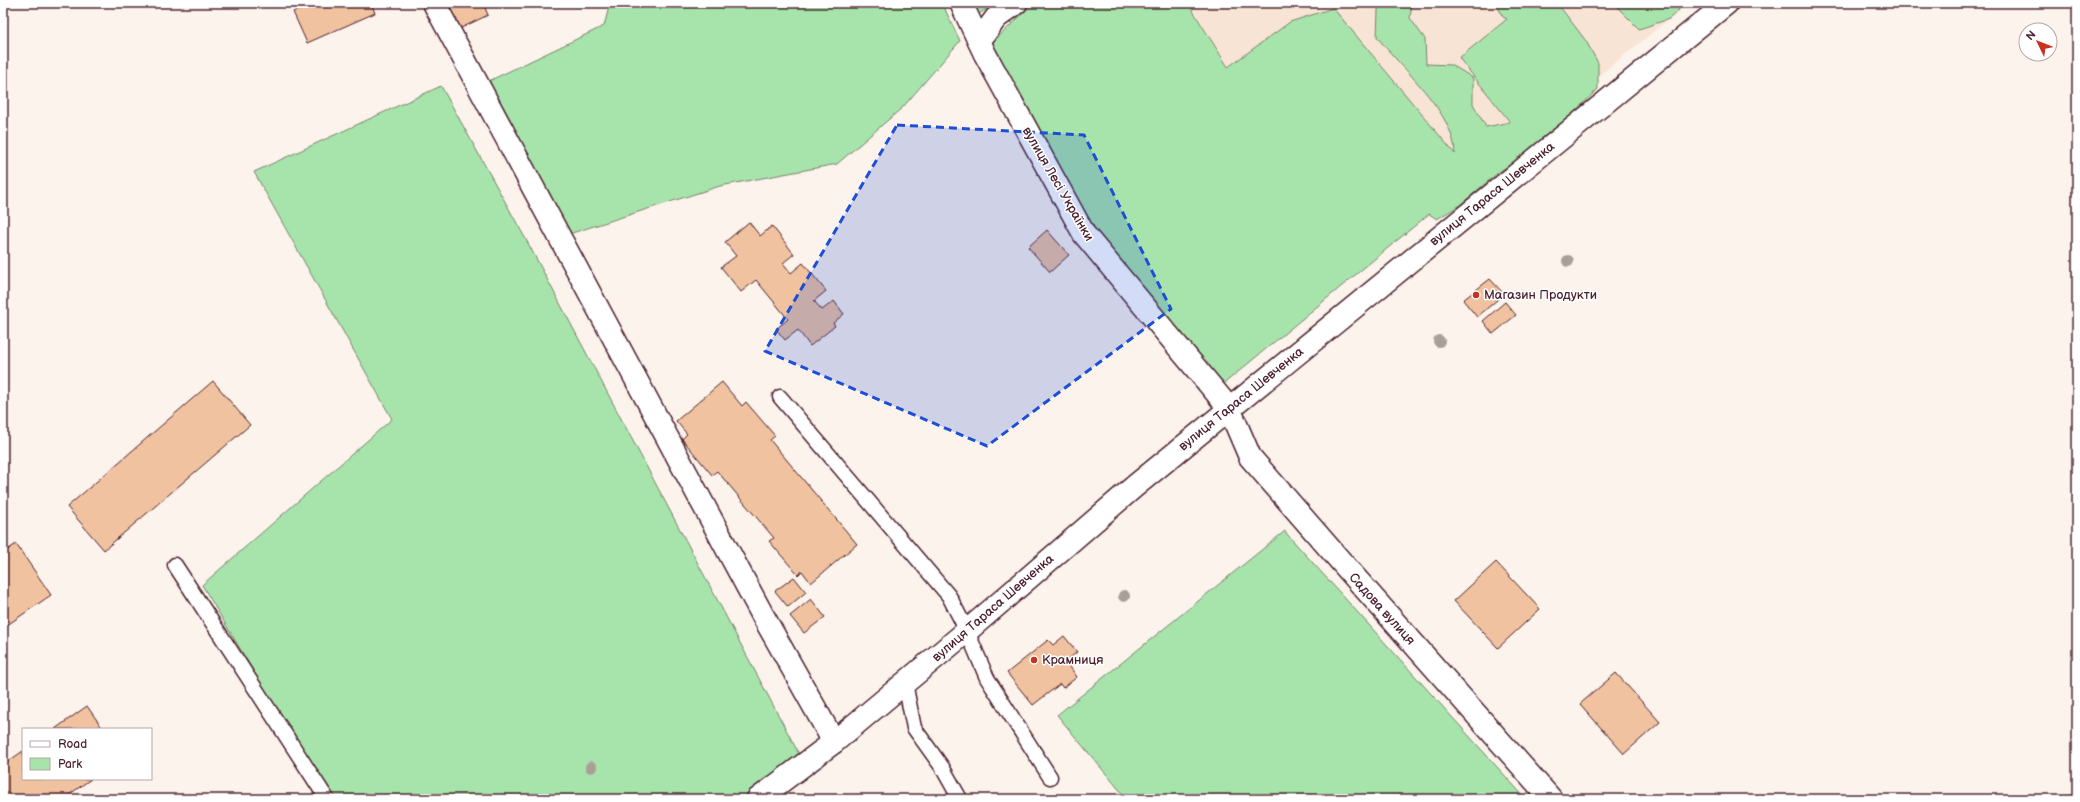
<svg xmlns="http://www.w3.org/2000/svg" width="2080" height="802" viewBox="0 0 2080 802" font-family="'Balsamiq Sans',sans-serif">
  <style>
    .built { fill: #f8e4d5 }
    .green { fill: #a7e4ab; stroke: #78826b }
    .building { fill: #f0c2a0; stroke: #4a1f2b }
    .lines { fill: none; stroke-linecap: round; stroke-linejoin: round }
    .service-casing { stroke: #4a1f2b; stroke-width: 17 }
    .minor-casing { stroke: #4a1f2b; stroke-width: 25 }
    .tertiary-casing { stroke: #4a1f2b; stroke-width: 25 }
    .service { stroke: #fff; stroke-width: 14 }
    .minor { stroke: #fff; stroke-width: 22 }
    .tertiary { stroke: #fff; stroke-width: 22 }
    .tree { fill: #aa9f97 }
    .marked { fill: #1d4ed8; fill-opacity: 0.2; stroke: #1d4ed8; stroke-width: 3; stroke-dasharray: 8 5; stroke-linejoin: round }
    .poi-dot { fill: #c8321e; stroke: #fff; stroke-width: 1.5 }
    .labels { text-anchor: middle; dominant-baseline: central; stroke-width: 3; stroke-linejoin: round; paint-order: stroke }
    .street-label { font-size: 13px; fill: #4a1f2b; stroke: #fff }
    .poi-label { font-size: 13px; fill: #4a1f2b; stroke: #fff; text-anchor: start }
  </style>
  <rect width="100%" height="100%" fill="#fcf3ec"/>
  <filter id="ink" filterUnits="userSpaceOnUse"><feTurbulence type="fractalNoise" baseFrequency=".025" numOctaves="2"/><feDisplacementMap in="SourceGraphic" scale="8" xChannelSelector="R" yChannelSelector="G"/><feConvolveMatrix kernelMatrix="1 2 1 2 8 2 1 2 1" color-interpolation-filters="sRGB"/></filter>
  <g filter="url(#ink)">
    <polygon class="built" points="1189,3 1689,3 1355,272"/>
    <g class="green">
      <polygon points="610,3 942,3 960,41 903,107 837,164 720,186 553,239 472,89 604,26"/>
      <polygon points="970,3 997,3 977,15"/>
      <path d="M1034,3h154l40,64 62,-45 43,-14 122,146c0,-41 -54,-86 -78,-117l1,-27 3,-7h31l-2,15 15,21 1,25 26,1 21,13v26l13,23 24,-5 -51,-64 48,-39 -4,-2 -7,-14h61l29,38 12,22v26l-37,36 -39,33 -22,13 -40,34 -23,14 -8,-5 -208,172 -128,-153 -101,-190z"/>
      <polygon points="1613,3 1678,3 1679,10 1669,19 1639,29"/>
      <polygon points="441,86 529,245 799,754 789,765 746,799 330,799 202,585 392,419 254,172"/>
      <polygon points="1285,531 1285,532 1526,799 1127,799 1057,715"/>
    </g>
    <g class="building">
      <polygon points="313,3 371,3 375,13 307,43 293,12"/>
      <polygon points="442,3 483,3 488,15 455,31"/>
      <polygon points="749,222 760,236 772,226 794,254 783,263 791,273 803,263 826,291 814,301 822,310 834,301 844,314 833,323 835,326 810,346 798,330 785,340 776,329 788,319 756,280 741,292 721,267 736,256 725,242"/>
      <polygon points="1047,230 1069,255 1050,272 1028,247"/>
      <polygon points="1490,279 1504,294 1477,317 1463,300"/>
      <polygon points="1505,302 1516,315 1493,334 1483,321"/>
      <polygon points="213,381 250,425 104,550 67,507"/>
      <polygon points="722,382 742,406 746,402 775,436 770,440 857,544 811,583 802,571 798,575 769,541 774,538 717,471 712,475 682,439 687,434 676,421"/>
      <polygon points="16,544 51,595 3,628 3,553"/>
      <polygon points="1496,562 1540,609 1498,648 1454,601"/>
      <polygon points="794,577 806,592 788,607 775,591"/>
      <polygon points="811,599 825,617 804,633 790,616"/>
      <polygon points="1064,636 1077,652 1066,661 1077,677 1063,688 1060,684 1033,705 1007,673 1048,640 1053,645"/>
      <polygon points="1616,673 1660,722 1624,754 1580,704"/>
      <polygon points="87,706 103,729 55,729"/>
      <polygon points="23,751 23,779 91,779 63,799 3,799 3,765"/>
    </g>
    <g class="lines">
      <g class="service-casing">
        <g id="service">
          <polyline points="780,397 949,596 967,631 987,678 1050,777"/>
          <polyline points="175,565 327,799"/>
          <polyline points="905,683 914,728 942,767 960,799"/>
        </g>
      </g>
      <g class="minor-casing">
        <g id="minor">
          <polyline points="434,3 762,614 834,742"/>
          <polyline points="961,3 985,54 1084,234 1229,408 1250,457 1344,565 1551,799"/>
          <polyline points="979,41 996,18 1016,3"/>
        </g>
      </g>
      <g class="tertiary-casing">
        <polyline id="tertiary" points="758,799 834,742 967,631 1135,486 1727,3"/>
      </g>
      <use href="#service" class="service"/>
      <use href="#minor" class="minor"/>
      <use href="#tertiary" class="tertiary"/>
    </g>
    <g class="tree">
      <circle cx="1568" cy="261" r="6"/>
      <circle cx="1439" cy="341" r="6"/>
      <circle cx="1124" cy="596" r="6"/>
      <circle cx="591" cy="767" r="6"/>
    </g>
  </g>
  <path class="marked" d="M897,125l187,10 87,174 -184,137 -222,-95z"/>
  <g class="poi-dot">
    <circle cx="1476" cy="295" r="4"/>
    <circle cx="1034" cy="660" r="4"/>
  </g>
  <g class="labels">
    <g class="street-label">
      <text transform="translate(1058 184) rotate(60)">вулиця Лесі Українки</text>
      <text transform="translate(1492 194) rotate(-39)">вулиця Тараса Шевченка</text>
      <text transform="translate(1241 399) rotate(-39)">вулиця Тараса Шевченка</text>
      <text transform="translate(993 608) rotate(-41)">вулиця Тараса Шевченка</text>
      <text transform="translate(1382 609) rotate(48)">Садова вулиця</text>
    </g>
    <g class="poi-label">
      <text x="1484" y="295">Магазин Продукти</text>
      <text x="1042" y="660">Крамниця</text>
    </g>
  </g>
  <rect width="2080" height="802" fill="none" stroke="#fff" stroke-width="16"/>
  <rect x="8" y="8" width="2064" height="786" fill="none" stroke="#4a1f2b" stroke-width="1.5" filter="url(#ink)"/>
  <rect x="22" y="728" width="130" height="52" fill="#ffffff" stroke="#b7a5aa"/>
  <rect x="30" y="741" width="20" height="6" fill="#ffffff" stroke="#b7a5aa"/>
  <text x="58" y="748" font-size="12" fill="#4a1f2b">Road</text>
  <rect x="30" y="758" width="20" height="12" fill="#a7e4ab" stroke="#b7a5aa"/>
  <text x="58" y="768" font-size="12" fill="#4a1f2b">Park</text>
  <g transform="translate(2038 42) rotate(313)"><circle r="19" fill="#ffffff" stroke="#b7a5aa"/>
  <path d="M0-3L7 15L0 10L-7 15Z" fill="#c8321e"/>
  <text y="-6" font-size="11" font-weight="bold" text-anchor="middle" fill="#4a1f2b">N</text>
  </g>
</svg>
